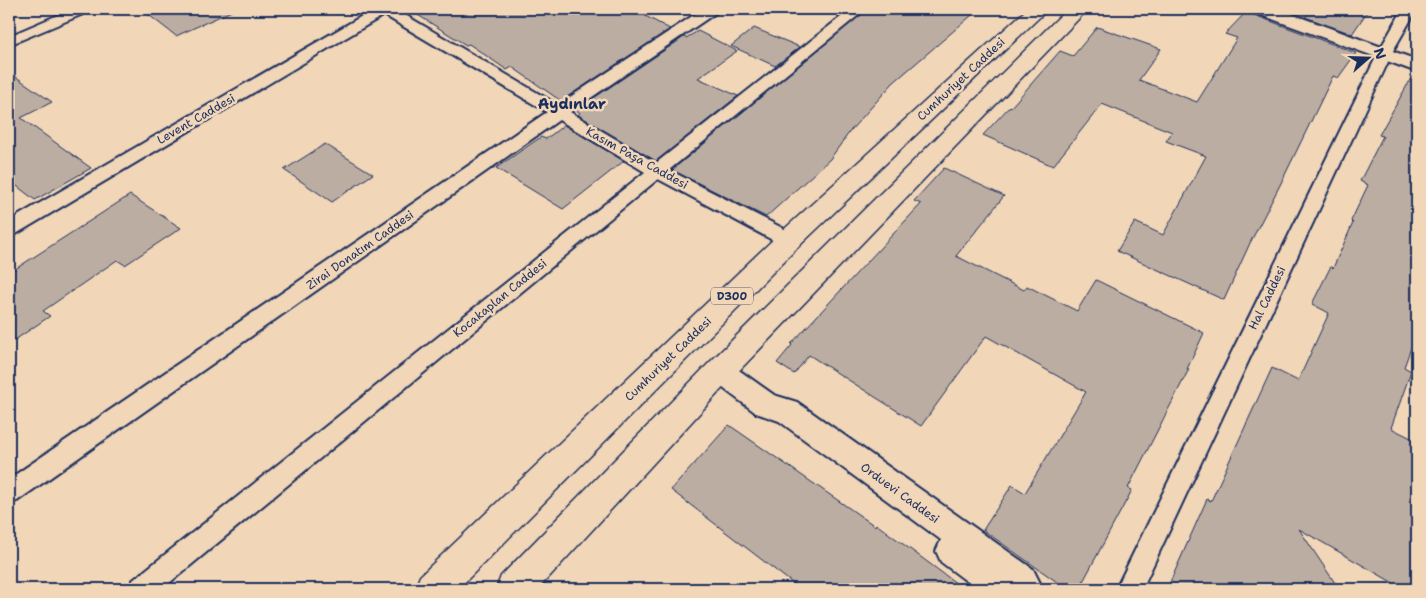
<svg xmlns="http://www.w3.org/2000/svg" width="1426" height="598" viewBox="0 0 1426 598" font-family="'Shantell Sans',sans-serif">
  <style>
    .building { fill: #bcada2; stroke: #1b2f5e }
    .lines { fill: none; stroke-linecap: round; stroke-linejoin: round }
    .minor-casing { stroke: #1b2f5e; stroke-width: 4 }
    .tertiary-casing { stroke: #1b2f5e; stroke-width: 4 }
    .trunk-casing { stroke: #1b2f5e; stroke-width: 3 }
    .minor { fill: #f1d6b8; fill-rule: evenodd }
    .tertiary { fill: #f1d6b8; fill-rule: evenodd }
    .trunk { fill: #f1d6b8; fill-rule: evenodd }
    .labels { text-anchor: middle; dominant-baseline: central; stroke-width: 5; stroke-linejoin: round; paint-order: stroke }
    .shield { fill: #f1d6b8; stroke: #5b6179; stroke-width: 1 }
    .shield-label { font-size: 11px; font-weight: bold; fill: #1b2f5e }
    .street-label { font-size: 12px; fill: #1b2f5e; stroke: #f1d6b8 }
    .far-district-label { font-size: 15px; font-weight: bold; fill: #1b2f5e; stroke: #f1d6b8 }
  </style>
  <rect width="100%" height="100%" fill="#f1d6b8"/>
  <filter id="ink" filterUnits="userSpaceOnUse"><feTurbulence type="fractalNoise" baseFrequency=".02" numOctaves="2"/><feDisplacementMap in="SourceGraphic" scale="10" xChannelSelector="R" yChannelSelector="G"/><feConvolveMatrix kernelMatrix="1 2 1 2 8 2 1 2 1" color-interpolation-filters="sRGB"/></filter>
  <g filter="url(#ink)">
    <g class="building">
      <polygon points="141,9 236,9 176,36"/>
      <polygon points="408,9 632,9 670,29 561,101 512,67 507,70 469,44 466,45"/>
      <polygon points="868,9 979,9 893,83 851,130 830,159 766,217 672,170"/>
      <polygon points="1312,9 1369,9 1352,34 1305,17"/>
      <polygon points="1246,12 1356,53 1338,78 1333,76 1280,185 1250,243 1224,300 1117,251 1135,222 1163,235 1206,156 1166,141 1172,132 1102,104 1053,166 983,135 1010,106 1011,107 1060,51 1073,56 1097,27 1161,49 1139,80 1197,102 1237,38 1225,34"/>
      <polygon points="754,28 800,47 775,66 731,46"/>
      <polygon points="698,31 737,51 698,78 738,96 656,161 578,115 580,113 576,110 684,37 686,38"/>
      <polygon points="9,72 52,102 21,118 91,168 35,200 9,180"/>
      <polygon points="1414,73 1417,74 1417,331 1404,367 1411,371 1391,428 1417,441 1417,589 1404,589 1299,529 1339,589 1167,589 1207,499 1211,501 1272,368 1298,381 1329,313 1312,304 1331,266 1333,268 1353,223 1351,221 1368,185 1360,181 1383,136 1379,135"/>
      <polygon points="564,125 624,161 563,209 496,168 541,137 546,139"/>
      <polygon points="325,144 373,174 332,202 284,170"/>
      <polygon points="944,168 1004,196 956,256 1024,290 1027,286 1077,311 1096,280 1204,333 1187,369 1189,369 1128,488 1132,490 1079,589 1067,589 983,530 1012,485 1025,493 1086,392 986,336 921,426 809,355 794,374 777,363 792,345 791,344 921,204 914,201"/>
      <polygon points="130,195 181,228 125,265 117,260 43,311 50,316 9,344 9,273"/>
      <polygon points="729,425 875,526 876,524 964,589 800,589 671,490"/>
    </g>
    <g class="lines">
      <g class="minor-casing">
        <g id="minor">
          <polygon points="72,9 90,9 88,12 9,45 9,36"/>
          <polygon points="374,9 395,9 558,105 703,9 719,9 717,12 570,112 656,163 851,9 866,9 669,170 796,235 798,240 796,245 789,247 782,245 658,179 162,589 129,589 133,580 645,172 559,120 17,501 9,504 9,479 547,112 384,15 16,234 9,236 9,221"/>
          <polygon points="1403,9 1417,9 1394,49 1142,589 1116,589 1380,49"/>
        </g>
      </g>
      <g class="tertiary-casing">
        <g id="tertiary">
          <polygon points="1253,9 1278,9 1417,60 1417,72 1256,13"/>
          <polygon points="720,360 729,363 774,395 797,402 1033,569 1043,589 977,589 941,562 936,551 941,540 779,421 756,413 711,379 707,371 711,363"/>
        </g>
      </g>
      <g class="trunk-casing">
        <g id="trunk">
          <polygon points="1027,9 1048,9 798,247 458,589 415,589 420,576 780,233"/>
          <polygon points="1067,9 1088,9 730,380 538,589 496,589 501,576 710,362"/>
        </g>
      </g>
      <use href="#minor" class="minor"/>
      <use href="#tertiary" class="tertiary"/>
      <use href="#trunk" class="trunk"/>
    </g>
  </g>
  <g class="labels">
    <rect class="shield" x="711" y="287.5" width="42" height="17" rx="4"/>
    <g class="shield-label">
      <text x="732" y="296">D300</text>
    </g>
    <g class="street-label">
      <text transform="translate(961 79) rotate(-43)">Cumhuriyet Caddesi</text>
      <text transform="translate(196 119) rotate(-30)">Levent Caddesi</text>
      <text transform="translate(637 158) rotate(29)">Kasım Paşa Caddesi</text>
      <text transform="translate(360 250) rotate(-35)">Zirai Donatım Caddesi</text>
      <text transform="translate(500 298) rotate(-39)">Kocakaplan Caddesi</text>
      <text transform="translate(1267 298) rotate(-64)">Hal Caddesi</text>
      <text transform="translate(668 359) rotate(-44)">Cumhuriyet Caddesi</text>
      <text transform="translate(900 493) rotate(36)">Orduevi Caddesi</text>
    </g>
    <g class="far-district-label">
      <text x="572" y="104">Aydınlar</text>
    </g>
  </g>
  <rect width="1426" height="598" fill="none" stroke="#f1d6b8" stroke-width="30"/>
  <rect x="15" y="15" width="1396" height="568" fill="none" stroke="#1b2f5e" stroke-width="2" filter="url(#ink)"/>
  <g transform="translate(1368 58) rotate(70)" stroke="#f1d6b8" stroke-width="4" paint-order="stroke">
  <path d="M0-4L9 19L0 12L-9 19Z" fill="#1b2f5e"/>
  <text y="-8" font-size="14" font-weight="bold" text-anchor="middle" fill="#1b2f5e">N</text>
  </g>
</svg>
